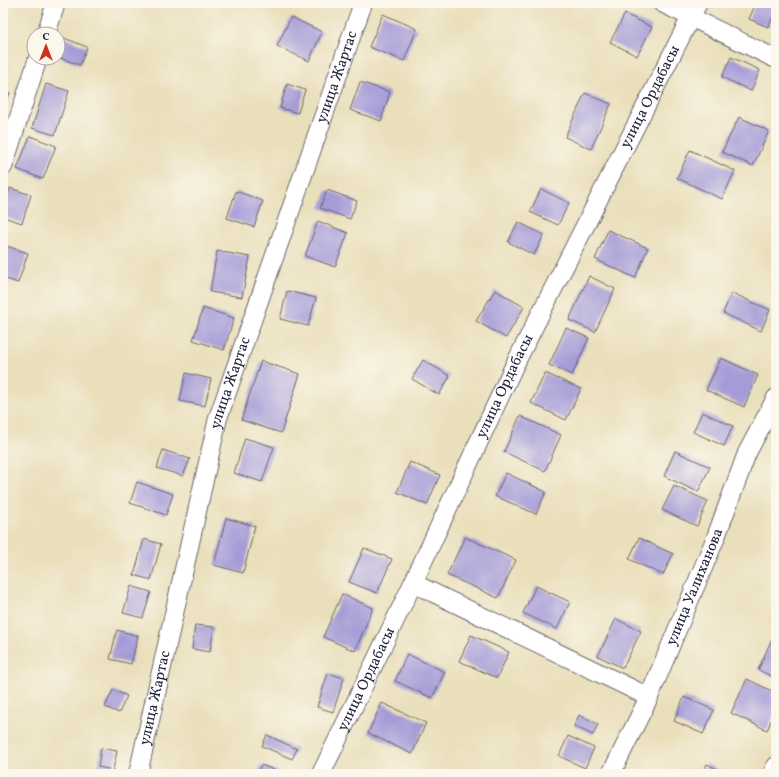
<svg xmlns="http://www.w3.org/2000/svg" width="779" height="777" viewBox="0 0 779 777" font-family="Vollkorn,serif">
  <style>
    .building { fill: #a59cd7 }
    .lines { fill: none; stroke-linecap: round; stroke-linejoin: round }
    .minor-casing { stroke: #686468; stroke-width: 20 }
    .minor { stroke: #fff; stroke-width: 18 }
    .labels { text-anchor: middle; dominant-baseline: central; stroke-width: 4; stroke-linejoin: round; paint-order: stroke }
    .street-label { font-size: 15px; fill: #22223b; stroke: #fbf7ec }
  </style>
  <rect width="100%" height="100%" fill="#fbf7ec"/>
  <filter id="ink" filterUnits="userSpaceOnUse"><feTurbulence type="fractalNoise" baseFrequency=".025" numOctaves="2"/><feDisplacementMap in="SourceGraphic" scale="8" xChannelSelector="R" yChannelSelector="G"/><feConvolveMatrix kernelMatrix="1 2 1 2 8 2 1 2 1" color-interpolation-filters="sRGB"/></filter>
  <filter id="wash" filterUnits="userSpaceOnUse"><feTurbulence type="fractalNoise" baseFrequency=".012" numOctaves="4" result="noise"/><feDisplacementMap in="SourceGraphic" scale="16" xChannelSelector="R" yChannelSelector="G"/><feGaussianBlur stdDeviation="0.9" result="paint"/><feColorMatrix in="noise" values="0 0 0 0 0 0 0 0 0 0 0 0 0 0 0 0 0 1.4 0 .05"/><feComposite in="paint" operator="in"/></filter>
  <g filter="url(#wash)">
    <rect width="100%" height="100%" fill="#eadfbb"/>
    <g id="blocks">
      <g class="building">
        <polygon points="756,3 776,3 776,11 768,27 749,19"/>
        <polygon points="383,14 417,29 404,61 369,47"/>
        <polygon points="625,14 652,27 637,56 610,42"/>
        <polygon points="291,17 322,32 309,61 277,46"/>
        <polygon points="64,38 87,47 80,65 58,57 58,54"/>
        <polygon points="731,57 760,70 751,91 722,77"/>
        <polygon points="360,82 390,92 381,121 350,110"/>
        <polygon points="46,84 69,91 55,135 32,128"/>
        <polygon points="287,84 305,90 298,113 280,108"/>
        <polygon points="3,90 10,93 3,109"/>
        <polygon points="585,93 611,104 591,149 565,137"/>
        <polygon points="739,117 769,131 753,166 722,152"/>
        <polygon points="30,136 56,146 43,179 17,169"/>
        <polygon points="690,150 735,171 722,199 677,178"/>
        <polygon points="10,188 31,195 22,223 3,217 3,209"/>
        <polygon points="541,189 569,203 558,225 530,212"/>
        <polygon points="327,190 357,201 350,219 320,208"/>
        <polygon points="236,191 263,201 254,227 227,218"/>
        <polygon points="318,221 348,233 335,267 305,256"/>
        <polygon points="518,222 544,235 534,255 508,242"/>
        <polygon points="608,230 648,248 635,278 595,259"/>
        <polygon points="3,245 28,253 18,283 3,278"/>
        <polygon points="217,251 250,257 242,297 210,292"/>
        <polygon points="589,276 615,289 595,332 569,320"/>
        <polygon points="495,290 524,307 506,338 476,321"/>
        <polygon points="287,291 316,298 308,326 280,319"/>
        <polygon points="732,293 770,310 761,331 723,313"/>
        <polygon points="203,308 234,318 224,350 193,340"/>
        <polygon points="566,328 589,338 572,375 549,365"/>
        <polygon points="721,358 758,375 744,407 706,390"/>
        <polygon points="423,360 450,376 439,395 412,379"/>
        <polygon points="261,361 300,374 281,433 241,420"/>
        <polygon points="186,373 211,379 205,406 180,401"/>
        <polygon points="545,373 581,389 566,420 531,403"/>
        <polygon points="702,412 733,426 724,446 693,432"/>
        <polygon points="520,416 561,435 545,471 504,452"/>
        <polygon points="245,438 274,447 262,482 234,473"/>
        <polygon points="163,450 190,459 183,476 157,468"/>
        <polygon points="675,451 710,467 698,492 664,476"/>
        <polygon points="410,462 440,475 427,505 397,492"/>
        <polygon points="506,473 546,492 536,514 495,496"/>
        <polygon points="137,482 173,494 166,515 130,503"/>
        <polygon points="674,486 708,501 697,526 662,510"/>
        <polygon points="226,518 255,526 243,573 214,565"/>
        <polygon points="465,537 516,560 498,598 447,575"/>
        <polygon points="639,538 673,554 663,575 629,559"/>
        <polygon points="144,539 161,544 151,580 134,575"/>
        <polygon points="364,548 392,559 377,593 349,582"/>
        <polygon points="131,586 151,592 143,618 123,613"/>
        <polygon points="536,586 570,602 557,629 523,613"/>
        <polygon points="342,594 373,608 355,651 323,637"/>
        <polygon points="616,619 641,631 623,668 598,656"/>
        <polygon points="195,625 214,627 210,652 192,649"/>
        <polygon points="117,630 138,636 131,664 110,659"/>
        <polygon points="471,635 509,652 497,678 459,661"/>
        <polygon points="771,641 776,643 776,678 758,670"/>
        <polygon points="407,654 445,672 432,698 395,681"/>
        <polygon points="328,673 344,678 333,712 317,707"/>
        <polygon points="747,679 776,693 776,710 767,730 731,713"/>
        <polygon points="113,690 127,696 119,713 105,707"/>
        <polygon points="684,697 714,710 703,734 674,721"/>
        <polygon points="382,703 426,723 412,754 368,733"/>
        <polygon points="579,715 598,724 593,735 574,726"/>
        <polygon points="267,735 297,749 292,759 262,746"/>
        <polygon points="568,736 594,748 585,768 559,756"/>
        <polygon points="101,748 117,751 113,770 98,767"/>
        <polygon points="707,764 728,774 702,774"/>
        <polygon points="261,765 285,774 257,774"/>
      </g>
    </g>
  </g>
  <g filter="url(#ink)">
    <use href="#blocks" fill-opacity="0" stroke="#686468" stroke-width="1"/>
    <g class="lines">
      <g class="minor-casing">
        <g id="minor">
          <polyline points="662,3 776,59"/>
          <polyline points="46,34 56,3"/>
          <polyline points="3,167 38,58"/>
          <polyline points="413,583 649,697"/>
          <path id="s1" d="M138,774l80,-356 145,-415"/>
          <path id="s2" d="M321,774l92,-191 101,-217 184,-363"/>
          <path id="s3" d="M611,774l38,-77 67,-160 31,-84 29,-55"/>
          <polyline points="772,774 776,766"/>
        </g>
      </g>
      <use href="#minor" class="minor"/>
    </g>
  </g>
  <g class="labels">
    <g class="street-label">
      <text stroke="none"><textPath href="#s1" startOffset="726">улица Жартас</textPath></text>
      <text stroke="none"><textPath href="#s2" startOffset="753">улица Ордабасы</textPath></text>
      <text stroke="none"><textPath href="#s1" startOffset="402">улица Жартас</textPath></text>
      <text stroke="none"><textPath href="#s2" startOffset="429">улица Ордабасы</textPath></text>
      <text stroke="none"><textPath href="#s3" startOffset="205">улица Уалиханова</textPath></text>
      <text stroke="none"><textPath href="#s2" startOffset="105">улица Ордабасы</textPath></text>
      <text stroke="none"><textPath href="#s1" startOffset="78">улица Жартас</textPath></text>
    </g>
  </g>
  <rect width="779" height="777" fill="none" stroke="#fbf7ec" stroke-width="16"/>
  <g transform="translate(46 46)"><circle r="19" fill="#fbf7ec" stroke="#a4a2a5"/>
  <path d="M0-3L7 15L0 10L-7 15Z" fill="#c8321e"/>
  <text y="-6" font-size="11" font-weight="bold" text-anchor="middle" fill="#22223b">С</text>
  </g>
</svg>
